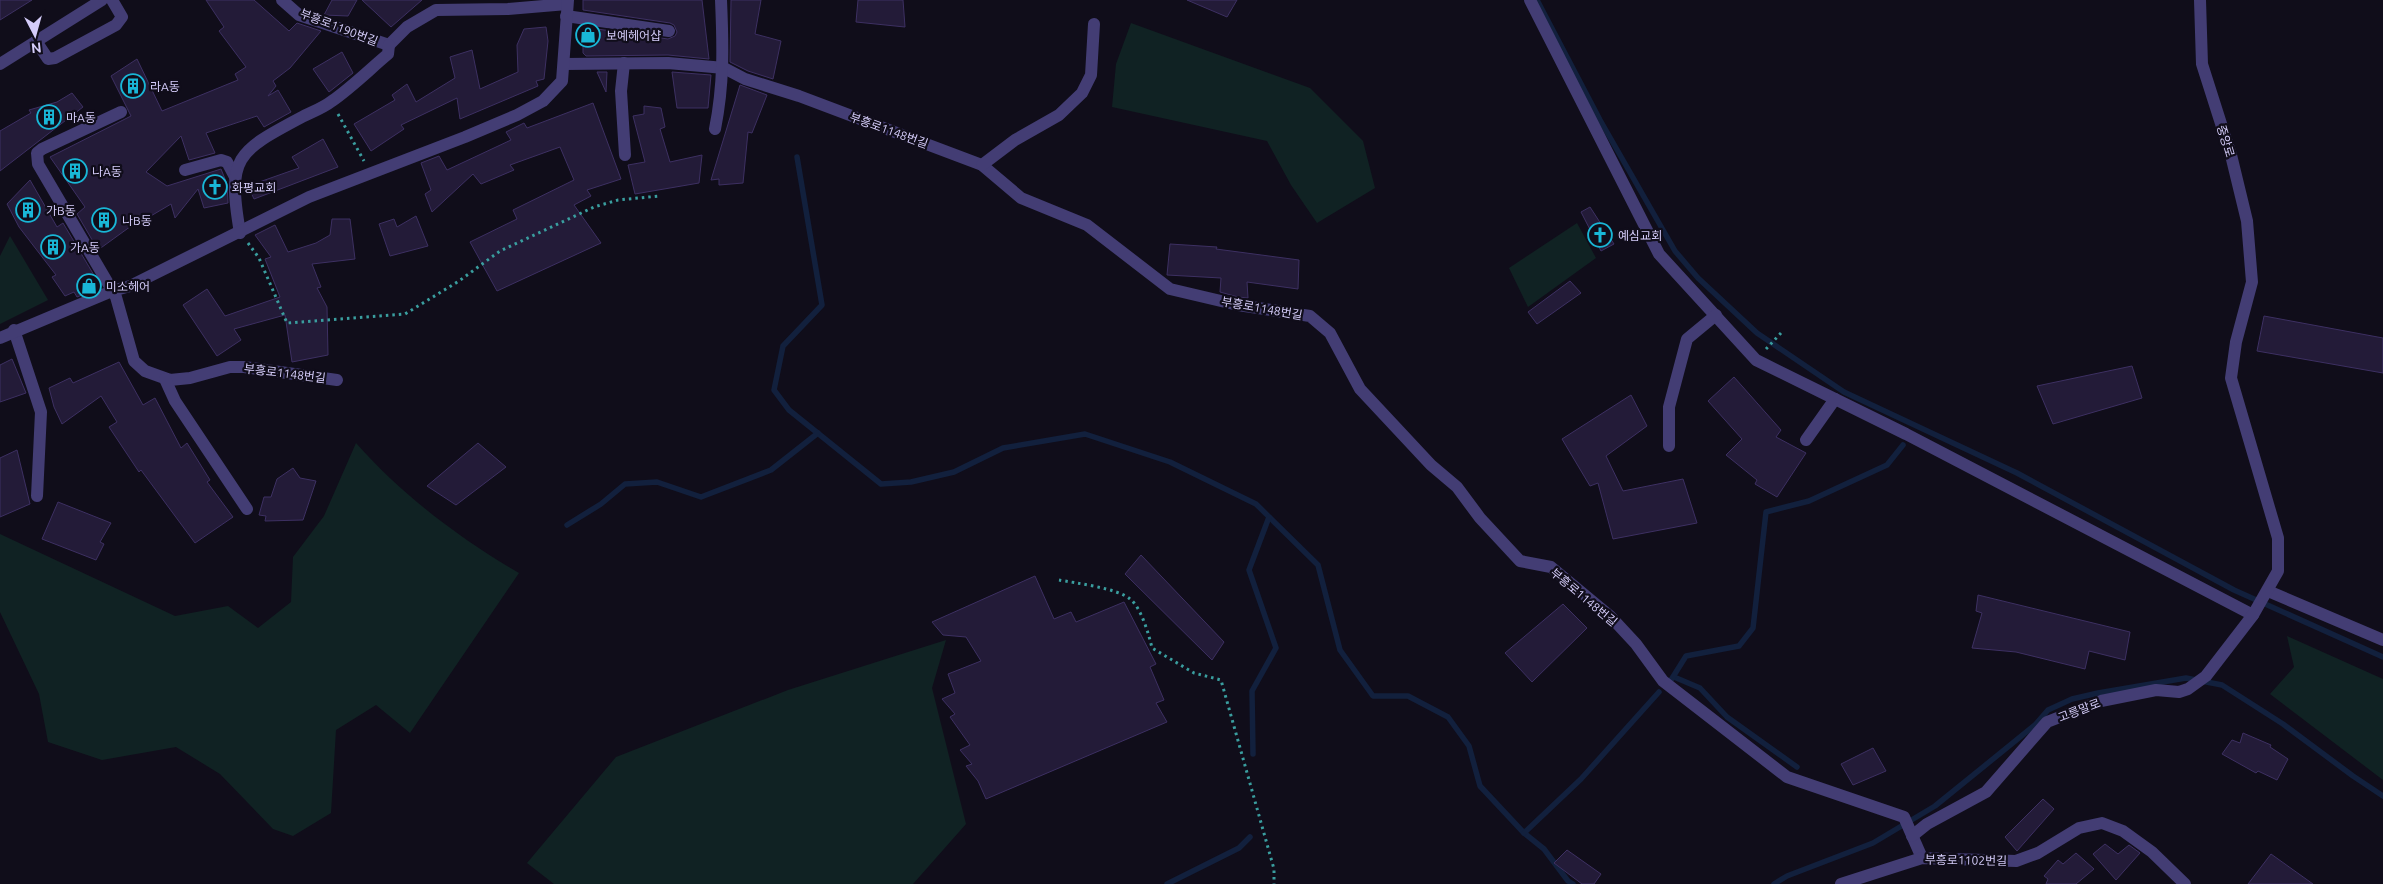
<svg xmlns="http://www.w3.org/2000/svg" width="2383" height="884" viewBox="0 0 2383 884" font-family="Ubuntu,'Noto Sans KR',sans-serif">
  <style>
    .green { fill: #102223 }
    .lines { fill: none; stroke-linecap: round; stroke-linejoin: round }
    .stream { stroke: #12203d; stroke-width: 5.5 }
    .building { fill: #231b38; stroke: #3d3062 }
    .path { stroke: #3a9e9f; stroke-width: 3; stroke-dasharray: 2.5 4; stroke-linecap: butt }
    .minor { stroke: #433d74; stroke-width: 12 }
    .labels { text-anchor: middle; dominant-baseline: central; stroke-width: 4.5; stroke-linejoin: round; paint-order: stroke }
    .street-label { font-size: 12px; fill: #d4ccf9; stroke: #100d1a }
    .poi-label { font-size: 12px; fill: #d4ccf9; stroke: #100d1a; text-anchor: start }
  </style>
  <rect width="100%" height="100%" fill="#100d1a"/>
  <g class="green">
    <polygon points="1131,23 1310,88 1363,141 1375,188 1317,223 1291,185 1267,141 1112,107 1116,64"/>
    <polygon points="1577,223 1596,258 1528,307 1509,268"/>
    <polygon points="10,236 48,300 0,324 0,256"/>
    <path d="M356,443c46,52 103,95 163,130l-109,160 -34,-28 -40,25 -5,83 -38,23 -20,-7 -53,-55 -44,-27 -74,13 -54,-18 -9,-48 -39,-82v-78l175,82 53,-10 30,22 33,-26 2,-45 31,-41z"/>
    <polygon points="2287,636 2383,679 2383,780 2270,694 2294,667"/>
    <polygon points="946,640 932,688 966,824 913,884 554,884 527,863 616,757 788,690"/>
  </g>
  <g class="lines">
    <g class="stream">
      <polyline points="1537,0 1600,120 1675,251 1698,278 1757,333 1844,392 2017,473 2234,590 2383,657"/>
      <polyline points="797,157 822,305 783,346 774,390 789,410 881,484 911,482 954,472 1003,448 1085,434 1170,462 1256,504 1318,565 1340,650 1373,696 1408,696 1448,717 1469,746 1480,786 1524,833 1544,849 1568,881 1573,884"/>
      <polyline points="567,525 601,504 625,484 657,482 701,497 771,470 818,433"/>
      <polyline points="1674,677 1700,688 1727,717 1797,767"/>
      <polyline points="1671,680 1686,656 1739,646 1753,628 1766,512 1809,501 1887,465 1903,445"/>
      <polyline points="1253,754 1252,691 1276,648 1249,570 1269,517"/>
      <polyline points="1524,833 1581,779 1659,692"/>
      <polyline points="1167,884 1239,848 1250,837"/>
      <polyline points="1774,884 1787,876 1873,843 1935,806 2035,725 2048,710 2072,699 2098,693 2186,678 2222,685 2283,724 2353,776 2383,796"/>
    </g>
  </g>
  <g class="building">
    <polygon points="0,0 32,0 0,20"/>
    <polygon points="206,0 254,0 289,31 297,23 321,31 290,68 273,81 276,86 268,96 278,90 291,112 264,127 257,116 206,133 215,153 189,160 181,136 146,172 167,186 221,169 227,184 228,203 204,208 198,189 175,218 171,204 139,223 138,221 98,250 77,214 85,207 50,157 131,116 111,76 137,59 162,111 238,80 235,74 246,67 219,31 224,27"/>
    <polygon points="332,0 357,0 348,16 324,15"/>
    <polygon points="362,0 422,0 391,27"/>
    <polygon points="583,0 702,0 709,59 668,55 586,56 583,53 583,27 668,39 675,36 677,32 674,25 670,23 583,10"/>
    <polygon points="731,0 761,0 755,34 781,41 773,79 748,71 730,62"/>
    <polygon points="858,0 903,0 905,27 856,22"/>
    <polygon points="1187,0 1237,0 1227,17"/>
    <polygon points="546,27 548,41 544,79 536,81 538,86 460,119 457,98 401,125 404,129 371,151 354,124 395,100 392,95 407,84 416,102 455,78 450,57 472,50 480,89 518,72 517,45 524,29"/>
    <polygon points="342,52 353,73 329,92 313,69"/>
    <polygon points="597,72 607,72 606,92"/>
    <polygon points="672,72 711,75 708,108 677,108"/>
    <polygon points="740,85 767,95 752,133 748,132 743,183 719,185 719,179 711,180"/>
    <polygon points="72,93 83,107 0,171 0,131 31,113 29,110 57,102"/>
    <polygon points="593,103 621,179 587,190 591,196 574,205 601,243 497,291 470,242 517,219 513,210 574,180 560,147 510,165 514,170 481,184 473,174 432,212 425,194 431,190 421,163 439,156 447,170 511,140 506,132 524,123 527,128"/>
    <polygon points="644,106 661,108 665,127 660,129 670,162 702,155 699,183 635,194 628,165 645,162 633,116 644,114"/>
    <polygon points="323,139 338,167 254,199 248,186 299,168 292,157"/>
    <polygon points="30,180 57,227 63,223 101,287 77,297 74,292 65,296 52,277 56,275 19,227 7,204"/>
    <polygon points="1590,207 1614,244 1601,251 1581,212"/>
    <polygon points="416,216 428,246 390,256 379,224 394,219 397,227"/>
    <polygon points="332,219 350,219 355,259 312,264 321,287 317,288 327,307 328,355 292,362 285,315 234,329 241,340 217,356 183,305 207,289 225,316 280,297 265,259 271,257 255,235 275,225 288,252 316,243 330,235"/>
    <polygon points="1170,244 1217,247 1216,249 1299,260 1298,289 1247,282 1248,298 1238,297 1220,292 1221,278 1167,275"/>
    <polygon points="1570,281 1581,293 1537,324 1528,312"/>
    <polygon points="2264,316 2383,338 2383,373 2257,351"/>
    <polygon points="12,359 26,393 0,402 0,365"/>
    <polygon points="119,362 143,405 155,398 181,448 187,443 210,480 207,482 233,517 195,543 141,470 139,472 109,427 117,422 101,396 62,424 54,407 49,388 70,378 73,383"/>
    <polygon points="2132,366 2142,398 2053,424 2037,386"/>
    <polygon points="1734,377 1781,430 1776,437 1806,453 1777,497 1755,484 1757,480 1726,455 1742,439 1708,401"/>
    <polygon points="1631,395 1647,426 1606,456 1623,491 1683,479 1697,523 1613,539 1598,483 1590,486 1562,439"/>
    <polygon points="478,443 506,467 456,505 427,486"/>
    <polygon points="17,450 30,504 0,517 0,458"/>
    <polygon points="293,468 300,478 316,481 303,520 265,521 266,516 259,515 264,497 271,497 277,479"/>
    <polygon points="58,502 111,523 100,542 104,544 96,560 42,539"/>
    <polygon points="1141,555 1224,642 1212,660 1125,574"/>
    <polygon points="1035,576 1054,619 1071,612 1076,622 1124,602 1156,664 1150,667 1164,700 1156,703 1167,722 986,799 978,781 966,766 972,764 960,750 970,745 950,717 955,714 942,699 955,693 948,674 981,661 966,637 943,635 932,622"/>
    <polygon points="1978,595 2130,632 2125,660 2089,651 2085,669 2016,652 1972,648 1982,613 1976,611"/>
    <polygon points="1563,604 1587,628 1532,682 1505,653"/>
    <polygon points="2243,733 2271,745 2270,747 2288,759 2277,780 2258,771 2256,773 2222,754 2232,740 2240,743"/>
    <polygon points="1873,748 1886,771 1853,785 1841,764"/>
    <polygon points="2043,799 2054,809 2017,851 2005,837"/>
    <polygon points="2105,844 2118,854 2129,845 2140,853 2116,880 2093,854"/>
    <polygon points="1567,850 1601,874 1594,884 1582,884 1554,863"/>
    <polygon points="2076,853 2094,869 2076,884 2046,884 2048,879 2044,876 2058,860 2063,864"/>
    <polygon points="2271,854 2313,884 2248,884"/>
  </g>
  <g class="lines">
    <g class="path">
      <polyline points="338,114 364,161"/>
      <polyline points="248,243 259,258 287,323 405,314 459,281 500,251 594,207 618,200 660,196"/>
      <polyline points="1766,349 1781,333"/>
      <path d="M1059,580c16,3 58,8 71,19 11,8 19,36 22,49l42,25 27,7 53,189v15"/>
    </g>
    <g class="minor">
      <polyline points="282,0 299,15 389,45"/>
      <polyline points="1530,0 1659,254 1756,360 1906,434 2253,615"/>
      <polyline points="566,16 669,31"/>
      <polyline points="36,41 48,59 55,58 116,25 122,17 112,0"/>
      <polyline points="389,45 407,27 436,10 508,9 567,4"/>
      <polyline points="624,63 621,91 625,155"/>
      <polyline points="0,64 102,0"/>
      <polyline points="564,64 668,63 724,68 745,79 799,96 982,165 1021,198 1087,225 1170,289 1238,305 1310,316 1330,333 1360,389 1431,465 1457,487 1480,518 1520,561 1551,567 1610,616 1636,644 1663,681 1787,777 1904,817 1922,858"/>
      <polyline points="121,112 42,149 37,153 38,164 116,297 134,361 145,371 170,380 190,378 230,367 244,367 337,380"/>
      <path d="M715,129c9,-45 8,-83 6,-129"/>
      <polyline points="982,165 1015,140 1059,115 1082,93 1091,75 1094,24"/>
      <polyline points="185,170 221,160 227,162 235,177"/>
      <path d="M240,233c-13,-76 -4,-81 62,-116 10,-5 21,-9 30,-16 20,-14 38,-32 56,-47l1,-9"/>
      <polyline points="14,330 41,412 37,496"/>
      <polyline points="0,338 112,291 130,286 309,197 465,137 517,115 543,101 562,81 568,0"/>
      <polyline points="165,379 175,401 247,509"/>
      <polyline points="1806,440 1835,399"/>
      <polyline points="1669,446 1669,407 1687,339 1716,315"/>
      <polyline points="2268,591 2383,640"/>
      <polyline points="1912,836 1927,824 1986,792 2047,722 2101,701 2156,690 2179,692 2188,689 2206,676 2253,615 2278,571 2278,538 2231,378 2236,342 2252,282 2247,221 2231,155 2202,64 2200,0"/>
      <polyline points="1841,884 1922,858 2016,861 2038,853 2079,828 2102,823 2123,831 2152,852 2185,884"/>
    </g>
  </g>
  <defs>
    <g id="shop-ring" transform="scale(1.25)"><circle r="9.5" fill="#100d1a" stroke="#19b7d7" stroke-width="1.5"/><path d="M-5-2.5h2.3a2.7 3.5 0 0 1 5.4 0H5L5.5 6h-11ZM-1.5-2.5h3a1.5 2.3 0 0 0-3 0Z" fill="#19b7d7"/></g>
    <g id="building-ring" transform="scale(1.25)"><circle r="9.5" fill="#100d1a" stroke="#19b7d7" stroke-width="1.5"/><path d="M-4-6H4V6H1V3H-1V6H-4ZM-2.5-4.3h1.7v1.8h-1.7ZM.8-4.3h1.7v1.8H.8ZM-2.5-1h1.7V.8h-1.7ZM.8-1h1.7V.8H.8Z" fill="#19b7d7"/></g>
    <g id="church-ring" transform="scale(1.25)"><circle r="9.5" fill="#100d1a" stroke="#19b7d7" stroke-width="1.5"/><path d="M-1.2-6h2.4v3.5h3.3v2.4h-3.3V6h-2.4V-.1h-3.3v-2.4h3.3Z" fill="#19b7d7"/></g>
  </defs>
  <g fill-rule="evenodd">
    <use href="#shop-ring" x="588" y="35"/>
    <use href="#building-ring" x="133" y="86"/>
    <use href="#building-ring" x="49" y="117"/>
    <use href="#building-ring" x="75" y="171"/>
    <use href="#church-ring" x="215" y="187"/>
    <use href="#building-ring" x="28" y="210"/>
    <use href="#building-ring" x="104" y="220"/>
    <use href="#church-ring" x="1600" y="235"/>
    <use href="#building-ring" x="53" y="247"/>
    <use href="#shop-ring" x="89" y="286"/>
  </g>
  <g class="labels">
    <g class="street-label">
      <text transform="translate(339 27) rotate(21)">부흥로1190번길</text>
      <text transform="translate(889 130) rotate(20)">부흥로1148번길</text>
      <text transform="translate(2226 141) rotate(73)">중앙로</text>
      <text transform="translate(1262 308) rotate(10)">부흥로1148번길</text>
      <text transform="translate(285 373) rotate(7)">부흥로1148번길</text>
      <text transform="translate(1584 597) rotate(40)">부흥로1148번길</text>
      <text transform="translate(2079 710) rotate(-21)">고릉말로</text>
      <text transform="translate(1966 860) rotate(1)">부흥로1102번길</text>
    </g>
    <g class="poi-label">
      <text x="606" y="35">보예헤어샵</text>
      <text x="150" y="86">라A동</text>
      <text x="66" y="117">마A동</text>
      <text x="92" y="171">나A동</text>
      <text x="232" y="187">화평교회</text>
      <text x="46" y="210">가B동</text>
      <text x="122" y="220">나B동</text>
      <text x="1618" y="235">예심교회</text>
      <text x="70" y="247">가A동</text>
      <text x="106" y="286">미소헤어</text>
    </g>
  </g>
  <g transform="translate(35 35) rotate(174)" stroke="#100d1a" stroke-width="4" paint-order="stroke">
  <path d="M0-4L9 19L0 12L-9 19Z" fill="#d4ccf9"/>
  <text y="-8" font-size="14" font-weight="bold" text-anchor="middle" fill="#d4ccf9">N</text>
  </g>
</svg>
